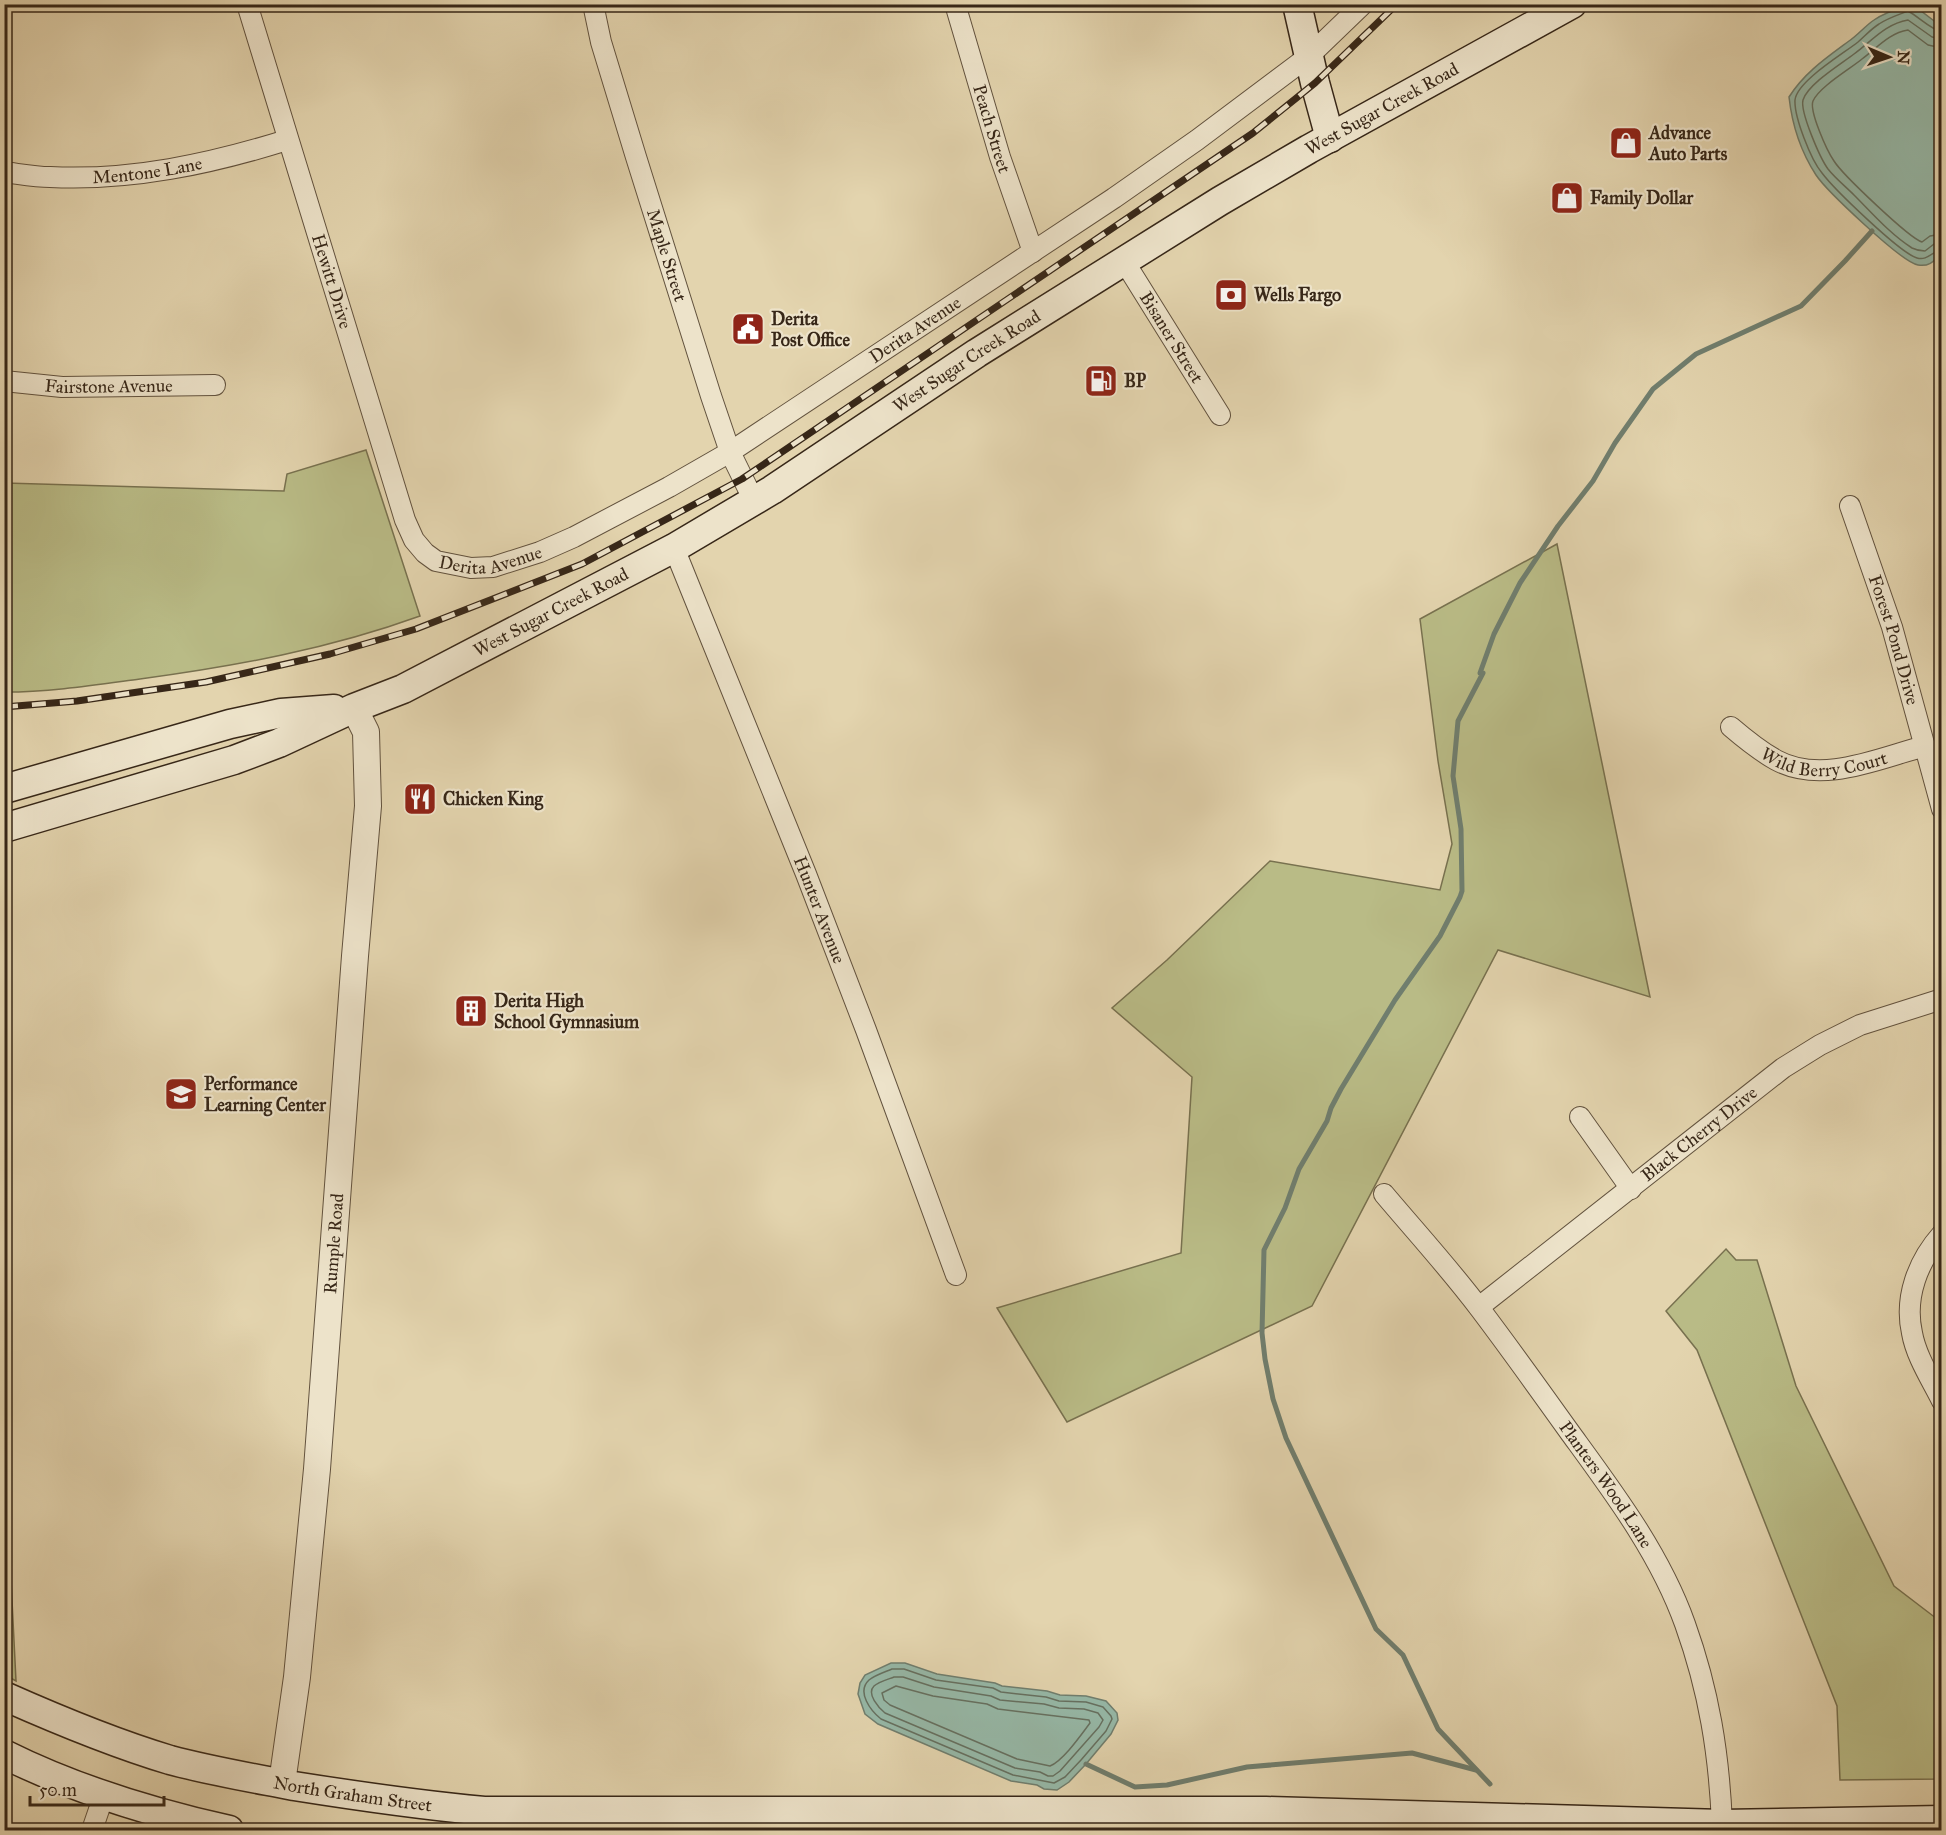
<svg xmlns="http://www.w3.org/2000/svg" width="1946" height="1835" viewBox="0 0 1946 1835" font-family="'IM FELL Great Primer',serif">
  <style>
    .green { fill: #b9bb86; stroke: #78714f; stroke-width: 1.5 }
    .water { fill: #96b8a7; stroke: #707e6e; stroke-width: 1.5 }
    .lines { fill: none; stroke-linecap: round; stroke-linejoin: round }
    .shore { stroke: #667060; stroke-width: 1.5 }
    .stream { stroke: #707e6e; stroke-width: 5 }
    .minor-casing { stroke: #62523e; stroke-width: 22 }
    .tertiary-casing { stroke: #62523e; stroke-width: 28 }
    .secondary-casing { stroke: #372718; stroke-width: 31 }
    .minor { stroke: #ede3ca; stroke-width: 20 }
    .tertiary { stroke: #ede3ca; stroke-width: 26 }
    .secondary { stroke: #ede3ca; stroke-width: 28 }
    .rail-casing { stroke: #372718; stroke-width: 7 }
    .rail { stroke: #ede3ca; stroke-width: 4.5; stroke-dasharray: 14; stroke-linecap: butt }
    .labels { text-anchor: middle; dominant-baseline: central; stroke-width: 4.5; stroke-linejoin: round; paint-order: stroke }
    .street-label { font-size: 18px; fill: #372718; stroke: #ede3ca }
    .poi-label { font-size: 18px; font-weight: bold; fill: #372718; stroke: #ede3ca; text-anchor: start }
  </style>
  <rect width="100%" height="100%" fill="#e3d4ae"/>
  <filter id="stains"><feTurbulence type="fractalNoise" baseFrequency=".00333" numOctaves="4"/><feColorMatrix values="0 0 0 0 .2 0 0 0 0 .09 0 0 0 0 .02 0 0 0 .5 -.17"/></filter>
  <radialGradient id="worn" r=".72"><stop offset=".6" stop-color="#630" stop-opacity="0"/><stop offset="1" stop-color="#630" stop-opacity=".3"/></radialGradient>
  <g class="green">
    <path d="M366,450l54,166c-91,33 -184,50 -280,63 -45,6 -90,13 -135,13v-209l279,8 3,-17z"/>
    <polygon points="1557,544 1650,997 1498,950 1312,1306 1067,1422 997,1308 1181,1253 1192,1077 1112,1008 1167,960 1270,861 1440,890 1452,844 1438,761 1420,619"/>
    <polygon points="1726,1249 1736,1260 1757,1260 1796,1386 1894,1586 1941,1622 1941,1779 1840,1780 1837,1706 1697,1350 1666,1311"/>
    <polygon points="10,1560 16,1681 5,1675 4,1562"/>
  </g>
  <g class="water">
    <path d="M1908,5l13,6 21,16 -1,227c-7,7 -12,13 -23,11 -17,-3 -92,-75 -102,-90 -15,-23 -24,-51 -27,-78 15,-24 37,-39 60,-56 9,-6 16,-15 25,-21 10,-7 22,-11 34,-15z"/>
    <polygon points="891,1663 905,1663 937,1674 995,1683 1002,1686 1047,1691 1060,1695 1086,1696 1106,1701 1117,1713 1118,1720 1111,1734 1086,1764 1069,1782 1057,1790 1044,1789 1037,1785 1011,1781 878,1724 865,1714 858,1694 860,1683 865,1675"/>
  </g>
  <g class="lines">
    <g class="shore">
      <path d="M1942,32c-12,-3 -23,-15 -34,-21 -10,4 -20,7 -29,13 -8,5 -14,12 -21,18 -15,12 -61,39 -63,58 -1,17 16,60 27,73 12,16 78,80 95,85 11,3 15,-7 25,-8"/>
      <path d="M1942,39l-10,-2 -24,-17c-23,4 -36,21 -54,34 -13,10 -46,30 -51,46 -3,12 17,58 25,69 7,9 17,17 26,26 18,18 36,39 58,53 4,2 8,3 13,3l9,-7 8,-1"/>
      <path d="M1942,48l-14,-3 -20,-15c-19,3 -31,18 -46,29 -12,10 -43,28 -49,42 -4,10 14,50 21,60 8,13 75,77 88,81l8,-6 12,-2"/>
      <path d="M892,1669h12l32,11 57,8 8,4 45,5 13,4 27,1 17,5 8,9 1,3 -6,12 -25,29 -16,17 -11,6 -41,-8 -132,-56c-10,-8 -25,-27 -12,-39 6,-5 16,-8 23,-11z"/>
      <path d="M894,1677h9l31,10 57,9 9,4 44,4 15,4 25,1 14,4 5,7 -4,7 -39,44 -7,5h-5l-8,-4 -25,-4 -130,-55c-6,-5 -19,-19 -11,-27 4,-4 15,-7 20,-9z"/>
      <path d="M896,1686l37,10 54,8 11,5 91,11 1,3c-9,12 -27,38 -40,43l-33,-7 -127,-54 -6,-5 -2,-7z"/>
    </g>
    <g class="stream">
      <polyline points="1086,1764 1135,1787 1167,1785 1247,1767 1412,1753 1476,1770"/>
      <polyline points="1490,1784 1438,1729 1403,1655 1376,1629 1286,1438 1273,1399 1265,1359 1262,1333 1264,1250 1285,1208 1299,1169 1327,1121 1331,1108 1341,1089 1395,1000 1440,936 1460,897 1462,891 1461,829 1453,776 1458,721 1483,673 1480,673 1494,634 1520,583 1558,526 1593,481 1615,443 1653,389 1696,354 1801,306 1845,261 1872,231"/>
    </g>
    <g class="minor-casing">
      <g id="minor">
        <path id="s1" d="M247,4l158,516 9,20 11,13 11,8 35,7 22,-1 47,-15 34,-15 95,-50 61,-35 384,-254 83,-58 112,-84 54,-52"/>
        <path id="s2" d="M593,4l8,38 35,115 75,239 19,56 24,49"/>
        <path id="s3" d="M955,4l45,153 33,95"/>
        <path id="s4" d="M4,172c16,2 31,5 46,5 81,4 160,-13 237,-37"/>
        <path id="s5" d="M1124,261l96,154"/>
        <path id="s6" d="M4,381l58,6 153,-2"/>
        <path id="s7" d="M1850,506l42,121 50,182"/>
        <path id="s8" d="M674,548l132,326 60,156 90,245"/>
        <path id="s9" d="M1731,727c14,12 29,24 45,33 46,25 103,-2 149,-14"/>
        <polyline points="1580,1117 1631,1189"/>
        <path id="s10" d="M1384,1194c32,38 66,75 96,115 31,41 61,83 91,125 43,59 89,120 114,190 24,67 34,129 37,200"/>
        <path d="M1942,1234c-24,27 -38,63 -30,99 4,23 19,46 30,68"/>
        <path id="s11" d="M1479,1307l304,-239 37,-23 40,-20 82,-26"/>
        <polyline points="92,1830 104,1795"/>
      </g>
    </g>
    <g class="tertiary-casing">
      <g id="tertiary">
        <path id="s12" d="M282,1783l15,-106 20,-208 38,-513 13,-150 -2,-74 -12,-24"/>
      </g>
    </g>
    <g class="secondary-casing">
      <g id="secondary">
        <polyline points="1297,4 1315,83 1330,138"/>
        <polyline points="4,789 230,724 281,713 334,709"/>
        <path id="s13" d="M4,828l230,-68 45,-17 75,-35 49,-19 271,-141 98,-58 205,-137 243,-152 89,-52 263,-145"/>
        <path id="s14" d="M4,1696c54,24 109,47 166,64 41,11 83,18 124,26 63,10 126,19 190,25h782l456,13 220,-4"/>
        <path d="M4,1754c70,35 149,59 225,76"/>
      </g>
    </g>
    <use href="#minor" class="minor"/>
    <use href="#tertiary" class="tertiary"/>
    <use href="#secondary" class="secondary"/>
    <g class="rail-casing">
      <polyline id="rail" points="4,707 77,701 206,682 330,654 416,629 582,564 742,479 1253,133 1315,83 1397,4"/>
    </g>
    <use href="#rail" class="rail"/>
  </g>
  <defs>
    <g id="shop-square" transform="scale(1.725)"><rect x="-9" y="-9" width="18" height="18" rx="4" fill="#8f2418" stroke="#ede3ca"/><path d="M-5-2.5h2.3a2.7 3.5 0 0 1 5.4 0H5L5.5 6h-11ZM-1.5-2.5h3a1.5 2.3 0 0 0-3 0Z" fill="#fff"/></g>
    <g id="bank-square" transform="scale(1.725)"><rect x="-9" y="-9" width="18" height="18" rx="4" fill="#8f2418" stroke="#ede3ca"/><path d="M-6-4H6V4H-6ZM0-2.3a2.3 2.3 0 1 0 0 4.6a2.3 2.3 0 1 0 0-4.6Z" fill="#fff"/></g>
    <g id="civic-square" transform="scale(1.725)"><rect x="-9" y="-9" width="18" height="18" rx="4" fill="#8f2418" stroke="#ede3ca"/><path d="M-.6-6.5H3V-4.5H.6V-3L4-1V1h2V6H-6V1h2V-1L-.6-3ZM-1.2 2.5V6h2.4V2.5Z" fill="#fff"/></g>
    <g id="fuel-square" transform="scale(1.725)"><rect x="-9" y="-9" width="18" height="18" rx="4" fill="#8f2418" stroke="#ede3ca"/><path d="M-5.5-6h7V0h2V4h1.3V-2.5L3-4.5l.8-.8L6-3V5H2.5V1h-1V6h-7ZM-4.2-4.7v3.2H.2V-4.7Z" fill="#fff"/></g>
    <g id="restaurant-square" transform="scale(1.725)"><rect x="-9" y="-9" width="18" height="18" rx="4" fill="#8f2418" stroke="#ede3ca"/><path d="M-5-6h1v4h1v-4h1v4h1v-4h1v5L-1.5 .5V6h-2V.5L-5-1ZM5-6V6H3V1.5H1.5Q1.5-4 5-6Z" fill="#fff"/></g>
    <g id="building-square" transform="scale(1.725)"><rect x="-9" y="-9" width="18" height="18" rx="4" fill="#8f2418" stroke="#ede3ca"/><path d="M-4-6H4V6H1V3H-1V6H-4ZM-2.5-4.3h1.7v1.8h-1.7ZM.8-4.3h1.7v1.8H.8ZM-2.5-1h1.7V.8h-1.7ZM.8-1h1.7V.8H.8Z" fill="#fff"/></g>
    <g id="school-square" transform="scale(1.725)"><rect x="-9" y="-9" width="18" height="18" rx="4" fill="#8f2418" stroke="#ede3ca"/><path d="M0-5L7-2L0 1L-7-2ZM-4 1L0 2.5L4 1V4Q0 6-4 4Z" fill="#fff"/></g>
  </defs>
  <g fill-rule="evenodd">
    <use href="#shop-square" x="1626" y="143"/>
    <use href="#shop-square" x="1567" y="198"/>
    <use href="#bank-square" x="1231" y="295"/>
    <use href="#civic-square" x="748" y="329"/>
    <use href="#fuel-square" x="1101" y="381"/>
    <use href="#restaurant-square" x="420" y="799"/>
    <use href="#building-square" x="471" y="1011"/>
    <use href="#school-square" x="181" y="1094"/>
  </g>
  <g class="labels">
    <g class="street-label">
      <text stroke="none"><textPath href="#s13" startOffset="1562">West Sugar Creek Road</textPath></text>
      <text stroke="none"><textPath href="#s3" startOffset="130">Peach Street</textPath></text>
      <text stroke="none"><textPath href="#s4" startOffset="144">Mentone Lane</textPath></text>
      <text stroke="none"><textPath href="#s2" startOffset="262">Maple Street</textPath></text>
      <text stroke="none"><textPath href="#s1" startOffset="290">Hewitt Drive</textPath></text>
      <text stroke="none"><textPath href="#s1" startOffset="1136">Derita Avenue</textPath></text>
      <text stroke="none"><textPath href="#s5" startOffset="90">Bisaner Street</textPath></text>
      <text stroke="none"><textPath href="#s13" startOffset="1076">West Sugar Creek Road</textPath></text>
      <text stroke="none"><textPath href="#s6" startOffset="105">Fairstone Avenue</textPath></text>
      <text stroke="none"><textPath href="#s1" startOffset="648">Derita Avenue</textPath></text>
      <text stroke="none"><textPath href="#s13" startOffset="590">West Sugar Creek Road</textPath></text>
      <text stroke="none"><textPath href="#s7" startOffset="141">Forest Pond Drive</textPath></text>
      <text stroke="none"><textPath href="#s9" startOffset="105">Wild Berry Court</textPath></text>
      <text stroke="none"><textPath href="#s8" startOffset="390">Hunter Avenue</textPath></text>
      <text stroke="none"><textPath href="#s11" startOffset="280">Black Cherry Drive</textPath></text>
      <text stroke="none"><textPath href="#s12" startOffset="542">Rumple Road</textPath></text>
      <text stroke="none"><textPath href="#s10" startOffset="366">Planters Wood Lane</textPath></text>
      <text stroke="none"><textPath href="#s14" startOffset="364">North Graham Street</textPath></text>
    </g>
    <g class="poi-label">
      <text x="1649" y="133">Advance<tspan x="1649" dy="21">Auto Parts</tspan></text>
      <text x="1590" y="198">Family Dollar</text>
      <text x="1254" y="295">Wells Fargo</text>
      <text x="771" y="319">Derita<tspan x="771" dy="21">Post Office</tspan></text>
      <text x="1124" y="381">BP</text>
      <text x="443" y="799">Chicken King</text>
      <text x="494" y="1001">Derita High<tspan x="494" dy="21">School Gymnasium</tspan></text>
      <text x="204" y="1084">Performance<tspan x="204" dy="21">Learning Center</tspan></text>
    </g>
  </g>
  <rect width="1946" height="1835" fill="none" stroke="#e3d4ae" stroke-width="24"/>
  <rect x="6" y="6" width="1934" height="1823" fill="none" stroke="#372718" stroke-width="3"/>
  <rect x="12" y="12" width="1922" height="1811" fill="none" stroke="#372718" stroke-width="1.5"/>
  <g transform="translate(1889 57) rotate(92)" stroke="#ede3ca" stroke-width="4.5" paint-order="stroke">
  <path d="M0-4.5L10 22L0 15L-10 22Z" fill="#372718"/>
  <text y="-9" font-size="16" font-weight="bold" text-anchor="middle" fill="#372718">N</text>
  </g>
  <path d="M30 1796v9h134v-9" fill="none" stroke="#372718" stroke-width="3"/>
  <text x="39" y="1796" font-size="18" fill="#372718" stroke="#ede3ca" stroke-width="4.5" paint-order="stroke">50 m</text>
  <rect width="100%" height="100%" filter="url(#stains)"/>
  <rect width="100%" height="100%" fill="url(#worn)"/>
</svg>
